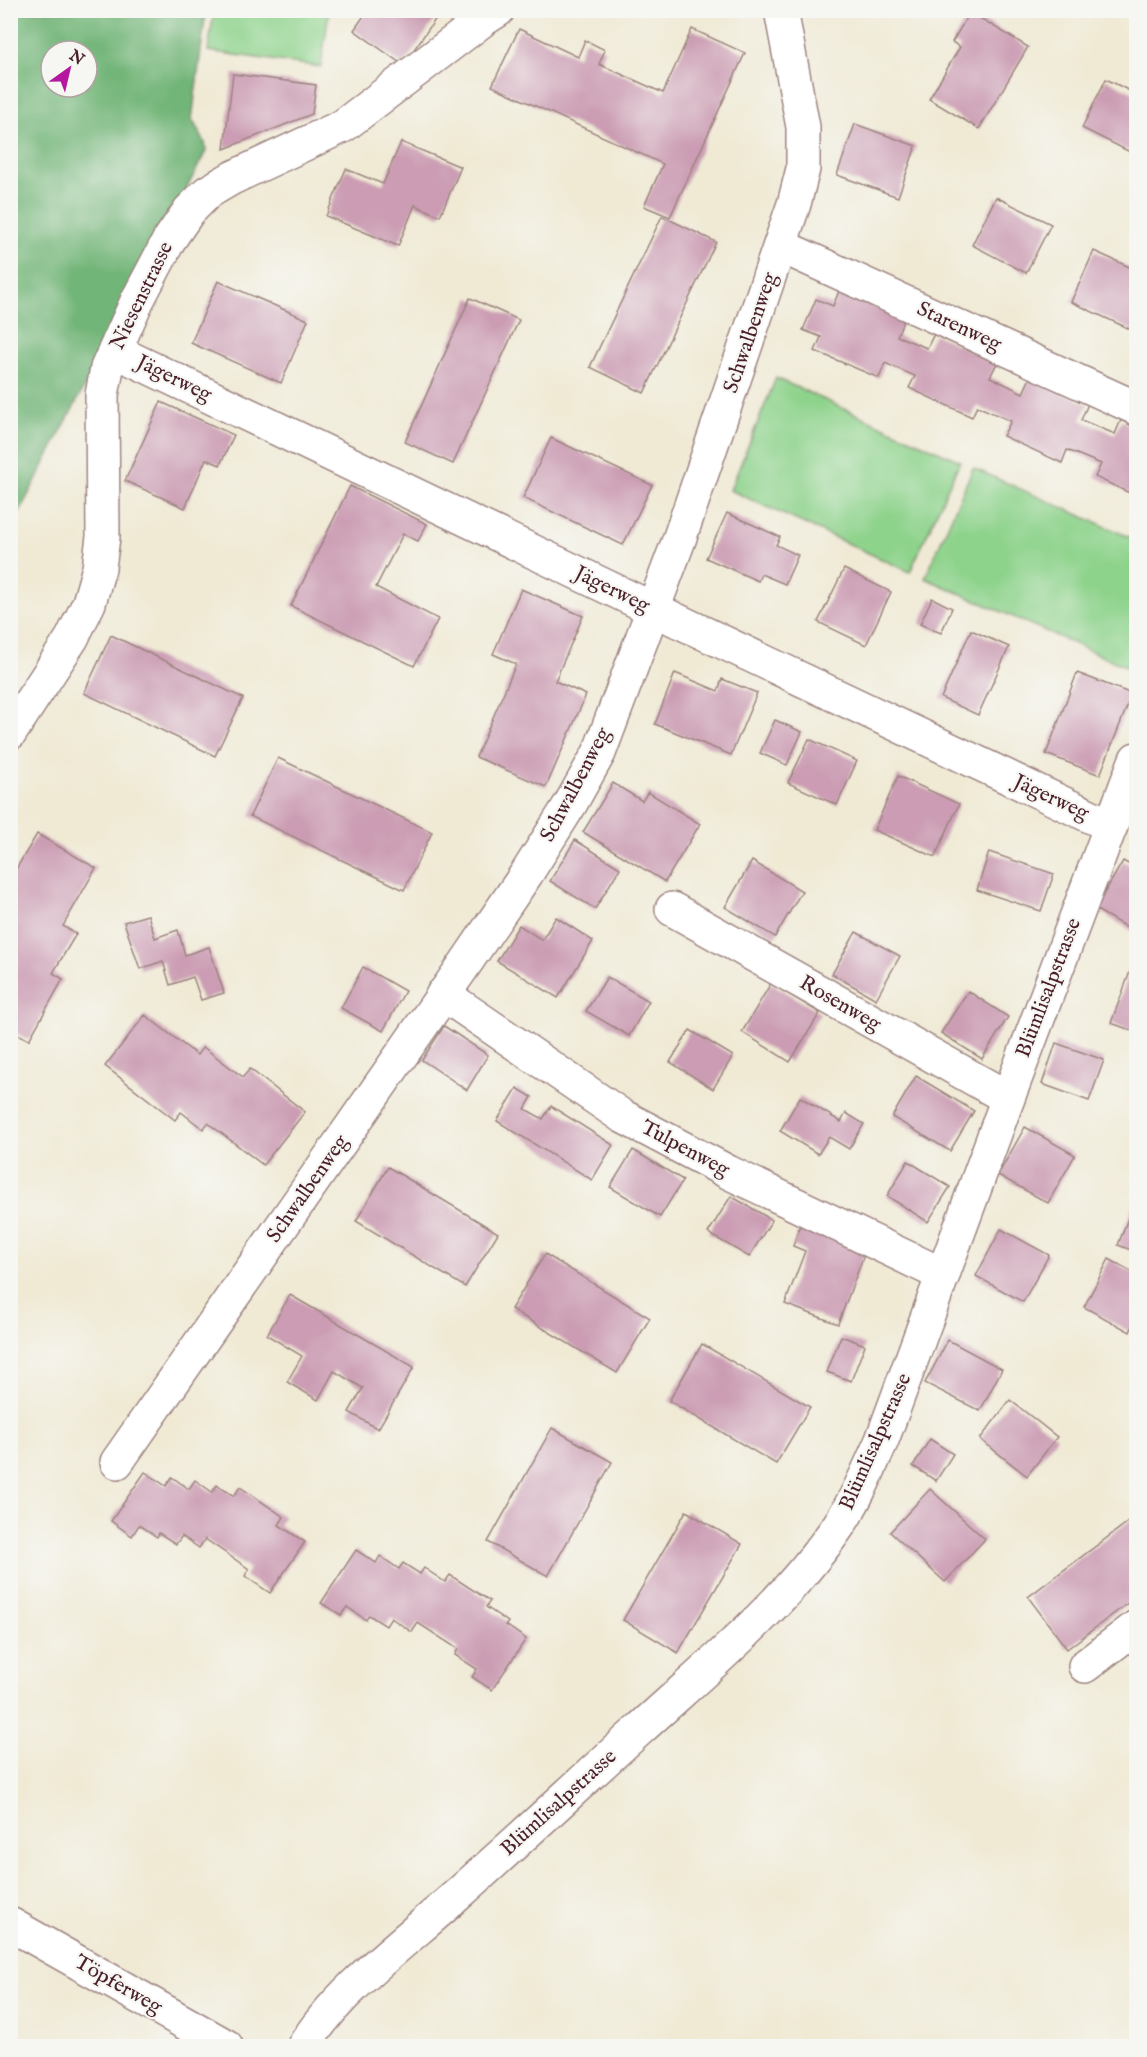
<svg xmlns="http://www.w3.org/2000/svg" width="1147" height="2057" viewBox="0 0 1147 2057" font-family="'IM FELL English',serif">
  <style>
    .green { fill: #8ed38c; stroke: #6c795c; stroke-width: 1.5 }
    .forest { fill: #72b578; stroke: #5e6a52; stroke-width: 1.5; fill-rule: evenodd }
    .building { fill: #cb9cb3 }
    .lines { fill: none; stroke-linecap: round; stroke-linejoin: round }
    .minor-casing { stroke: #9d8480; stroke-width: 36 }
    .minor { stroke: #fff; stroke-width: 33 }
    .labels { text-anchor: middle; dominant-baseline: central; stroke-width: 4.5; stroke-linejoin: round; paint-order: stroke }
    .street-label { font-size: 21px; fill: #4a1f2b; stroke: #f6f6f2 }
  </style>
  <rect width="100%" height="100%" fill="#f6f6f2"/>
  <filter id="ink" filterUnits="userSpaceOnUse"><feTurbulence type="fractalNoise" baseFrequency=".0167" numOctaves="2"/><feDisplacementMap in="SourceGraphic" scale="12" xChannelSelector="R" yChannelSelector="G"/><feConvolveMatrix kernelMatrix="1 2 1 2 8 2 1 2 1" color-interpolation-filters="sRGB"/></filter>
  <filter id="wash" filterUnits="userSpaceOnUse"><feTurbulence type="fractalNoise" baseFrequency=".008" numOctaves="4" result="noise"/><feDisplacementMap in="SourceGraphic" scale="24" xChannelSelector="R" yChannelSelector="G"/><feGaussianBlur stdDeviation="1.35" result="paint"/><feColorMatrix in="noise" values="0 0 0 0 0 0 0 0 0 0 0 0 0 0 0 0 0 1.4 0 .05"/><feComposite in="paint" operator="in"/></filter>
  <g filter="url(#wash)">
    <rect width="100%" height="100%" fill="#f0ead5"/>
    <g class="green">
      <polygon points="214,11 329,11 321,67 208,51"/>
      <polygon points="776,378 960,461 910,572 730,490"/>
      <polygon points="973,468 1136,540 1136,651 1129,668 925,578"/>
    </g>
    <path class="forest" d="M11,11h195l-14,108 13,24 1,8 -186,360 -9,5zM51,51h36v36h-36z"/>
    <g id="blocks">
      <g class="building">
        <polygon points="368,10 442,10 403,65 354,30"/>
        <polygon points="970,12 1028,47 979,129 929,99 960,47 952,42"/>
        <polygon points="519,29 578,57 585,40 605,50 599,64 663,93 692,29 745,53 670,217 644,206 663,164 492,86"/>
        <polygon points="233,74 316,85 312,114 224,149"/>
        <polygon points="1106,79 1136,94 1136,155 1082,128"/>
        <polygon points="855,124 916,146 898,197 837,175"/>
        <polygon points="401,142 461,167 440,216 415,205 398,246 326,216 346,169 383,184"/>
        <polygon points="996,197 1051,224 1026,273 972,245"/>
        <polygon points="662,216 716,242 644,393 590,367"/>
        <polygon points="1094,251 1136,270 1136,332 1071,302"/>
        <polygon points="218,281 308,320 281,383 191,343"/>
        <polygon points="839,291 904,319 897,336 927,348 934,334 997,363 990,377 1023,393 1030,378 1088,404 1081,420 1115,434 1121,420 1136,428 1136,496 1095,477 1101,464 1067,450 1062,463 1003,436 1011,421 977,406 972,417 909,388 915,376 885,363 879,378 815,351 821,337 803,330 816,299 833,306"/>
        <polygon points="470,298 519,320 453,464 405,442"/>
        <polygon points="161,402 234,435 220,465 206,459 185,508 125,481"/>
        <polygon points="551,438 652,485 623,545 523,498"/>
        <polygon points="350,486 427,524 418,541 403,534 376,587 438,619 414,666 291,606"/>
        <polygon points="727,513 780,537 776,545 798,555 785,584 761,574 758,581 706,558"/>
        <polygon points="844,569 891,592 866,645 818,622"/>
        <polygon points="521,589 583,616 555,681 586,695 546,787 476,757 516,664 493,654"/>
        <polygon points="932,598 952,608 941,633 920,624"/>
        <polygon points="971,630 1009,647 978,715 941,698"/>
        <polygon points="111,635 243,698 215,756 84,693"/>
        <polygon points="675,673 718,691 722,679 757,693 731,755 655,724"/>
        <polygon points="1077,673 1132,694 1100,775 1046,754"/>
        <polygon points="775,720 802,732 787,765 760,753"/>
        <polygon points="809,739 857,761 837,805 788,783"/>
        <polygon points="278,758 432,832 404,890 250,816"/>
        <polygon points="898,776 959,804 935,857 874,830"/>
        <polygon points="613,783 642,801 648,792 700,824 665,882 583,832"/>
        <polygon points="37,834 96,868 63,926 76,934 53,973 63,979 29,1040 10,1030 10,902 13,897 10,896 10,879"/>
        <polygon points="575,840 620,868 595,909 550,881"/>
        <polygon points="989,852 1054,874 1041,911 977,890"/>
        <polygon points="752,861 802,891 775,937 725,907"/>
        <polygon points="1123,861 1136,868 1136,933 1095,909"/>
        <polygon points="148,915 155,938 178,930 185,955 209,947 224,993 201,1000 193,977 170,985 163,961 140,969 124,922"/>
        <polygon points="556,917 593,941 558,998 497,961 519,925 542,940"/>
        <polygon points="856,932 900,956 876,999 832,974"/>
        <polygon points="363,967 405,991 383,1031 341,1008"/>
        <polygon points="1131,969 1136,971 1136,1032 1111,1023"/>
        <polygon points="607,977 649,1001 629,1036 586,1011"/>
        <polygon points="771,983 820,1013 790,1062 742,1032"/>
        <polygon points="968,991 1008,1017 982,1059 941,1033"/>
        <polygon points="145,1015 197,1055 203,1047 243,1077 250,1069 305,1112 263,1165 208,1123 203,1129 181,1112 175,1120 105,1066"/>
        <polygon points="444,1026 488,1055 467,1090 422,1060"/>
        <polygon points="690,1030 733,1056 713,1089 670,1062"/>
        <polygon points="1056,1043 1104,1060 1089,1101 1042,1084"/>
        <polygon points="916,1076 974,1111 950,1151 892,1117"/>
        <polygon points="517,1088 532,1097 525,1109 543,1119 551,1106 613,1145 592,1180 497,1121"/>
        <polygon points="800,1097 841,1122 846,1113 864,1124 849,1149 829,1137 818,1154 780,1131"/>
        <polygon points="1025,1127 1075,1155 1048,1203 998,1175"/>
        <polygon points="633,1150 683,1180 660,1217 610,1187"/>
        <polygon points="908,1161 950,1187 928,1222 887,1196"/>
        <polygon points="388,1167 498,1233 465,1287 356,1221"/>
        <polygon points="731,1196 772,1220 749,1257 708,1233"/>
        <polygon points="1136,1197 1136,1252 1118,1245"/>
        <polygon points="801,1222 867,1247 838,1324 785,1304 805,1251 793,1246"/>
        <polygon points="1001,1229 1049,1255 1023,1302 976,1276"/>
        <polygon points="545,1254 650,1318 617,1373 511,1309"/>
        <polygon points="1109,1259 1136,1274 1136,1319 1130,1332 1084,1307"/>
        <polygon points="290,1295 414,1367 378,1429 349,1412 363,1388 334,1371 318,1400 287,1382 302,1356 267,1335"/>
        <polygon points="841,1336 865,1345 851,1381 827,1372"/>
        <polygon points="948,1340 1002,1369 980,1411 925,1383"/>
        <polygon points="702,1344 810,1407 776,1464 669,1401"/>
        <polygon points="1010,1400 1057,1437 1027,1476 980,1439"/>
        <polygon points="552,1428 612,1462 548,1576 488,1542"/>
        <polygon points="930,1439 953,1454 936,1481 913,1466"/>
        <polygon points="145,1472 166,1486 172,1477 189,1489 195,1480 212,1492 217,1485 234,1496 240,1487 284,1517 279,1525 305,1542 270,1593 245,1576 249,1569 205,1539 199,1548 182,1536 176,1544 159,1533 157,1537 139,1525 132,1536 111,1521"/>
        <polygon points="930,1489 985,1539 945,1582 890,1532"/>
        <polygon points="686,1511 742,1544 678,1653 623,1620"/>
        <polygon points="1136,1516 1136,1597 1067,1649 1028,1597"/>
        <polygon points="356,1550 376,1563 380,1556 399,1569 403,1563 420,1574 424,1568 445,1582 450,1575 490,1601 486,1607 508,1622 506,1625 526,1639 492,1690 472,1677 477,1669 455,1655 458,1649 418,1623 412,1632 391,1618 386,1626 369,1615 366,1620 347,1607 341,1615 321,1603"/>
      </g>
    </g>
  </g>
  <g filter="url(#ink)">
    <use href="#blocks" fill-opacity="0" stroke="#9d8480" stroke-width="1.5"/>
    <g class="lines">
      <g class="minor-casing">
        <g id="minor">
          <polyline points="781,246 1136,408"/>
          <polyline points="115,351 653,609 1111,826"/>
          <polyline points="10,733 72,638 89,603 99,568 103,537 102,395 107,368 137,301 169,240 189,211 208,192 232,178 343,126 484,19 498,10"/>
          <polyline points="672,909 1008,1098"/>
          <polyline points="443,994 622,1116 728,1172 943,1275"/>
          <polyline points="117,1462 467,961 527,873 571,803 599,753 679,540 794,204 803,169 803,127 781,10"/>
          <polyline points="1085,1666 1136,1627"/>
          <polyline points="10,1924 226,2046"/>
          <path d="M304,2046c33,-55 102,-105 151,-149 62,-55 123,-112 185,-168 70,-64 145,-125 199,-204 18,-27 30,-56 43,-85l126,-342 128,-339"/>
        </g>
      </g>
      <use href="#minor" class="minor"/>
    </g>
  </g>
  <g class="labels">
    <g class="street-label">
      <text transform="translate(142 296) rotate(-64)">Niesenstrasse</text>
      <text transform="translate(959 327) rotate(25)">Starenweg</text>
      <text transform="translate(751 333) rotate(-71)">Schwalbenweg</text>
      <text transform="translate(174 379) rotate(26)">Jägerweg</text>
      <text transform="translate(612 590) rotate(26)">Jägerweg</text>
      <text transform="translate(576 785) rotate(-62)">Schwalbenweg</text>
      <text transform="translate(1051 798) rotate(25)">Jägerweg</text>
      <text transform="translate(1049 988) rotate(-69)">Blümlisalpstrasse</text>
      <text transform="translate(840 1004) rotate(30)">Rosenweg</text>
      <text transform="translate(685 1149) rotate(28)">Tulpenweg</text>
      <text transform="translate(308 1189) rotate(-55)">Schwalbenweg</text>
      <text transform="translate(876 1442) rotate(-66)">Blümlisalpstrasse</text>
      <text transform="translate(559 1803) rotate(-42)">Blümlisalpstrasse</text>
      <text transform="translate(118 1985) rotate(30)">Töpferweg</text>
    </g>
  </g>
  <rect width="1147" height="2057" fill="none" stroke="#f6f6f2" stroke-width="36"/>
  <g transform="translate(69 69) rotate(34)"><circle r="28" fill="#f6f6f2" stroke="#b1a0a2" stroke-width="1.5"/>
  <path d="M0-4.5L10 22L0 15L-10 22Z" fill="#b5179e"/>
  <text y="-9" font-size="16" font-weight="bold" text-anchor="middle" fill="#4a1f2b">N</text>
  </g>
</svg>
